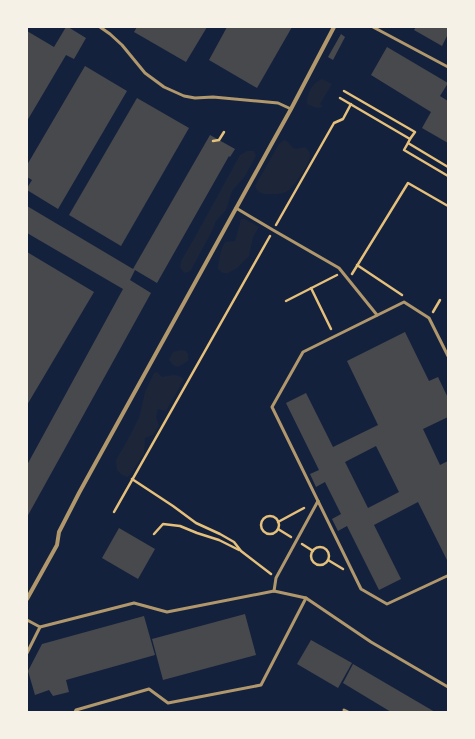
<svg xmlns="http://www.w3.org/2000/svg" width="475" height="739" viewBox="0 0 475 739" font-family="Arial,sans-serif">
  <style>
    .green { fill: #1d2539 }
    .building { fill: #48494c; fill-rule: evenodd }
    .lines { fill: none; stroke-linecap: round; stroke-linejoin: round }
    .path { stroke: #e5c07b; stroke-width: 2.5 }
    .service { stroke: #b1986c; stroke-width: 3 }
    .minor { stroke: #b1986c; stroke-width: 4 }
  </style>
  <rect width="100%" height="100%" fill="#14213d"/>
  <g class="green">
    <path d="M322,79l10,5 -12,20 3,3 -6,1 -8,-3 -2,-2c0,-10 5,-20 15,-24z"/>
    <path d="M284,140l4,2 5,6 3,1 9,-2c2,2 5,4 5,8 0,8 -15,30 -21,35 -6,5 -14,4 -21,4 -7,0 -10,-1 -13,-8l24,-42z"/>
    <polygon points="247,151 254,151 256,156 245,176 232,191 226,210 216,221 212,231 191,270 188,272 184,273 180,267 181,261 195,237 240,155"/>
    <path d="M241,219h4l14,8 -6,10 -4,19 -12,12 -9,5h-5l-5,-4c1,-9 2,-19 7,-27l10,-1 2,-7z"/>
    <polygon points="181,350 186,351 188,354 188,361 178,367 173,365 169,360 173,352"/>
    <path d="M157,372l5,5c10,-2 14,-4 22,2l-18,32 -8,-2 -2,8 3,9 -6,9 -8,3 -1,15 -14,22 -3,2 -6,-3 -4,-4 -1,-10 11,-19 12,-23 6,-26 9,-19z"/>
  </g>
  <g class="building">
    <polygon points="66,27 68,27 86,38 74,59 66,55 27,121 27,31 54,47"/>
    <polygon points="137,27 207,27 186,62 134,32"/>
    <polygon points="227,27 292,27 257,88 209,60"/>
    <polygon points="416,27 448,27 448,34 442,46 414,30"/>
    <polygon points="341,34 345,37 333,60 328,57"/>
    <polygon points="387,47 448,83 440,96 448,101 448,143 422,128 431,112 371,75"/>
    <polygon points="85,66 127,91 58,209 27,190 27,188 32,180 27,177 27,165"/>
    <polygon points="137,98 189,128 121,246 69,215"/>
    <polygon points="210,135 235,149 230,157 229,156 157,283 135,270 130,280 151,293 27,517 27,465 123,289 27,233 27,206 133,269"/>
    <polygon points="27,252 94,292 27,405"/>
    <path d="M405,332l24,49 9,-4 10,21v19l-25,12 17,36 8,-4v101l-30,-60 -44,23 27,54 -22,11 -32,-64 -9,5 -6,-12 9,-5 -16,-32 -9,5 -6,-13 9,-4 -33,-67 20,-10 27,54 45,-22 -31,-64zM376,446l23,46 -31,16 -23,-46z"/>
    <polygon points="119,528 155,549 138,579 102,558"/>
    <polygon points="245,614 256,655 163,680 152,639"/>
    <polygon points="144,616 155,655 66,680 69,692 53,696 49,690 35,695 28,671 42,644"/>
    <polygon points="311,640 352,663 338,688 297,664"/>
    <polygon points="353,664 435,712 391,712 343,683"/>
  </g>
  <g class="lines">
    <g class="path">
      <polyline points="344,91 415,132 410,139"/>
      <polyline points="340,98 410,139 408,143 448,167"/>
      <polyline points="213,141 219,140 224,132"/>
      <polyline points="408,143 404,150 448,176"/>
      <polyline points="276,225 334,123 343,119 351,104"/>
      <polyline points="357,265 402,295"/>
      <polyline points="352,274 408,183 448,206"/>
      <polyline points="311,288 331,329"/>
      <polyline points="286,301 337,275"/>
      <polyline points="433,312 440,300"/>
      <polyline points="132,479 173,506 196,523 220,534 234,542 241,551 271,574"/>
      <polyline points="114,512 270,236"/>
      <circle cx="270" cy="525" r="9"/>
      <polyline points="278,522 304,508"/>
      <polyline points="278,529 291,537"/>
      <polyline points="154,534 163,524 180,526 197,533 219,540 239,550"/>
      <polyline points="302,544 313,551"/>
      <circle cx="320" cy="556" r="9"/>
      <polyline points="328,560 343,569"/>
    </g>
    <g class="service">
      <polyline points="100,27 110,34 122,45 145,73 164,87 184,96 195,98 213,97 278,103 291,109"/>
      <polyline points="373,27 448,67"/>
      <polyline points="236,208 273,230 339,268 377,315"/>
      <polyline points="448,356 429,318 404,302 303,352 272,407 361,589 387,604 447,576 448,577"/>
      <polyline points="274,591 276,578 318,501"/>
      <polyline points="27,620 40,627 134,603 167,612 274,591 306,598 371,642 448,687"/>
      <polyline points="27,653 40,627"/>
      <polyline points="344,710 348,712"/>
      <polyline points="75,712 76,710 149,689 168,703 261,685 306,598"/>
    </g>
    <polyline class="minor" points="27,599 57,545 59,532 79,493 271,145 291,109 334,27"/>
  </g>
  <rect width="475" height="739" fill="none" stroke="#f6f1e7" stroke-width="56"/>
</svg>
